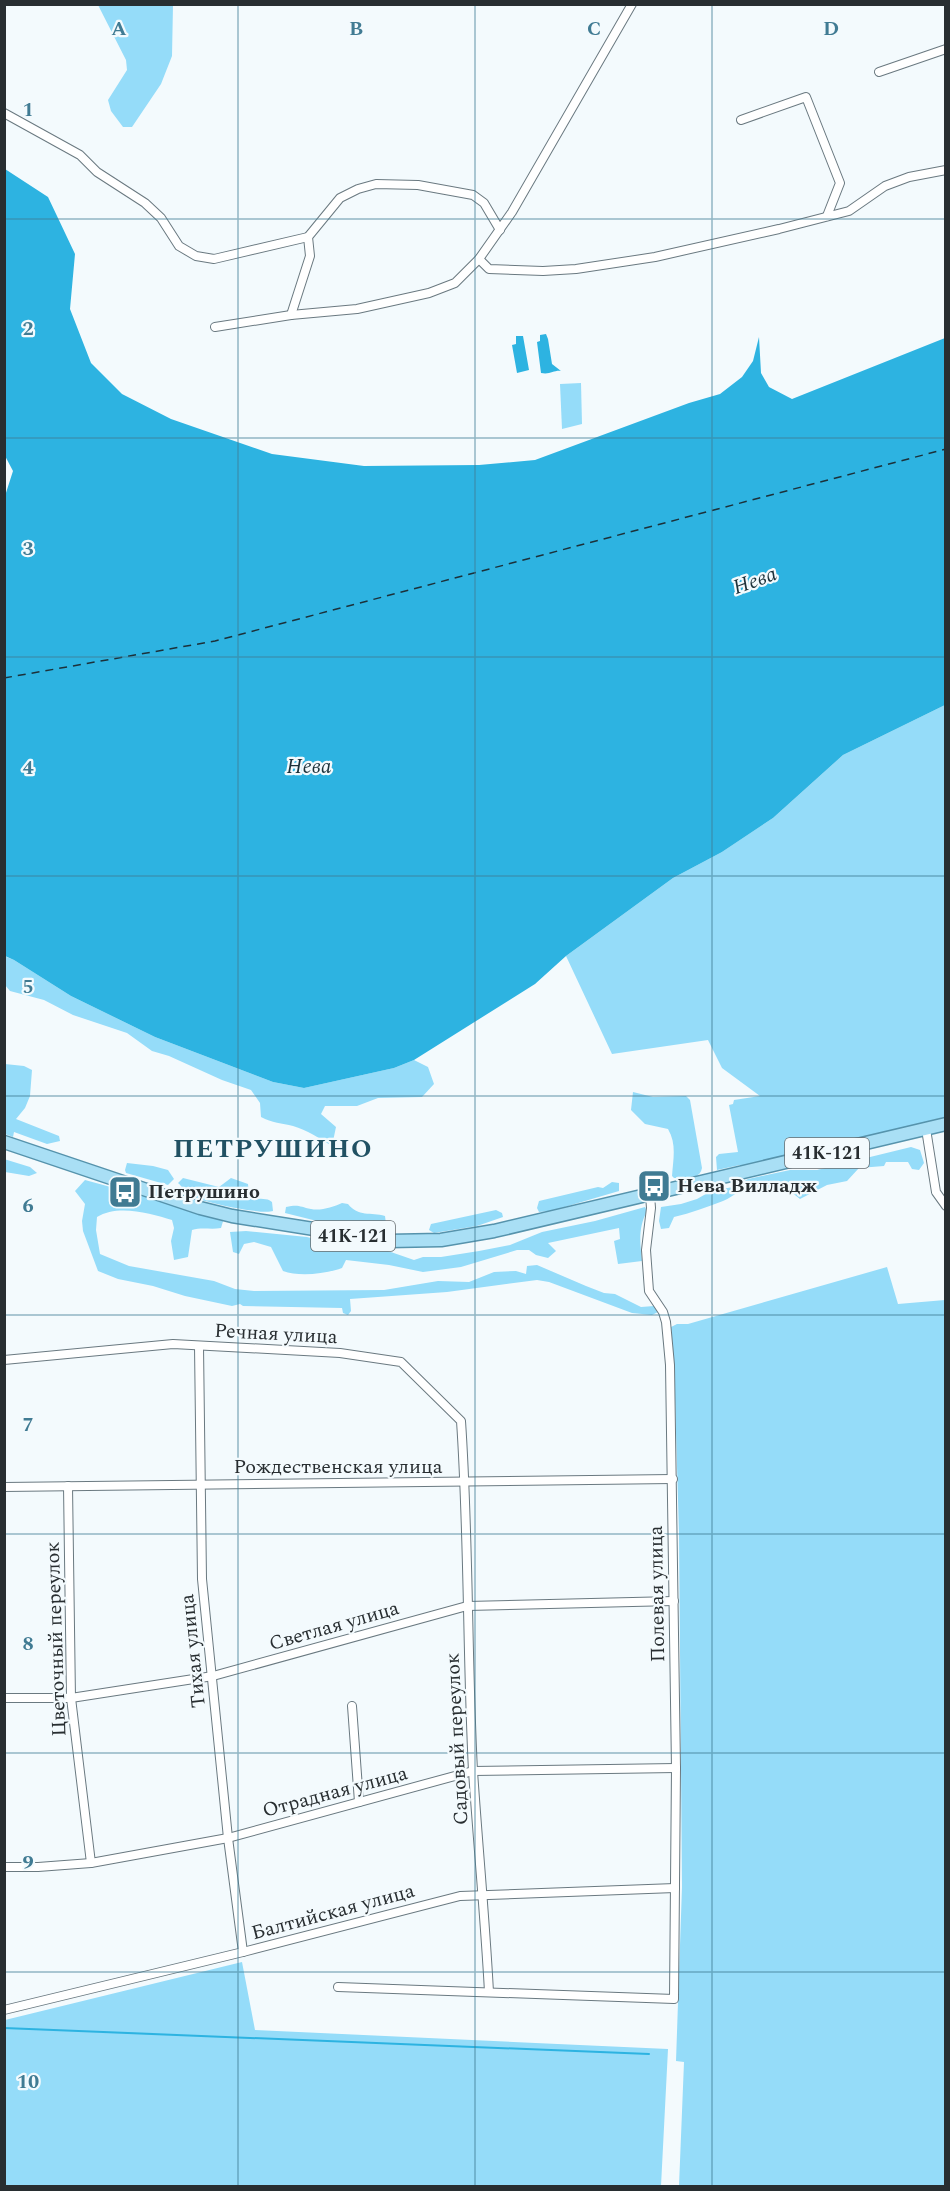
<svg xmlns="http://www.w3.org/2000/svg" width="950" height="2191" viewBox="0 0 950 2191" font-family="Spectral,serif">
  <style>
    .green { fill: #95dcf9 }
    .water { fill: #2db3e1 }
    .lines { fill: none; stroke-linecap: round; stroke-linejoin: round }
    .stream { stroke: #2db3e1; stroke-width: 2 }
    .ferry { stroke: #1c313a; stroke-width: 1.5; stroke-dasharray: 8 6; stroke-linecap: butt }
    .minor-casing { stroke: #6a7980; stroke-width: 10 }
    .primary-casing { stroke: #5693ac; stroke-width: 15 }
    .minor { stroke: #fff; stroke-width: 8 }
    .primary { stroke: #a9dff5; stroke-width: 12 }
    .grid { fill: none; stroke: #407b93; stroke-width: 1.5; stroke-opacity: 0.55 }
    .labels { text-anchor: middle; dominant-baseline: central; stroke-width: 4.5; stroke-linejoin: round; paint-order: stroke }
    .shield { fill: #f3fafd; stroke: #656b6e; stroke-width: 1.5 }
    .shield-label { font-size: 18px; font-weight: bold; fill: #282e31 }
    .poi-label { font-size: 20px; font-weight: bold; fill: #282e31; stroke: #f3fafd; text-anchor: start }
    .street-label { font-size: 20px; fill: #282e31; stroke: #f3fafd }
    .water-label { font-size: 21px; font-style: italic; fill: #1c313a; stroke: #f3fafd }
    .district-label { font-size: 26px; font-weight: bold; letter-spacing: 1.5px; fill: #215163; stroke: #f3fafd }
    .grid-label { font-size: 20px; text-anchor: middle; font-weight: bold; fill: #407b93; stroke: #f3fafd; stroke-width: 4.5; stroke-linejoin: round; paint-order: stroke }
  </style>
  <rect width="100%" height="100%" fill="#f3fafd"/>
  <g class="green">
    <polygon points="98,5 173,5 172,56 161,84 132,127 123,127 111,111 108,100 127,70 126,60"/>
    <polygon points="581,383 582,424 562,429 560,384"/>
    <polygon points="945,705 945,1117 741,1168 740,1165 717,1170 716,1157 719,1154 738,1152 729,1105 733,1104 734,1100 760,1096 722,1068 708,1040 612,1054 566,956 673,878 722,852 773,818 843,755"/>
    <path d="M4,956l10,4 57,36 84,41 118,45 31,6 90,-20 20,-8 14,7 6,17 -12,13 -44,1 -21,8h-32l-4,8 15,13 -4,19c-13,-8 -25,-16 -39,-20 -11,-3 -21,-3 -32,-9l-1,-14 -9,-13 -29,-10 -53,-24 -17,-5 -25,-18 -54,-18 -29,-15 -34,-9 -5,-6z"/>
    <polygon points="5,1064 24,1066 32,1070 30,1096 25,1108 16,1119 59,1136 60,1141 47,1144 14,1132 13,1137 5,1134"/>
    <path d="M633,1092l20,5 33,-1 4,4 12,68c-2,12 -17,10 -28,10l-2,-2c1,-16 5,-32 -4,-47l-23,-5 -14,-14z"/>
    <path d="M911,1147l9,3 4,13 -5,7 -7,-1 -4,-7h-22l-2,4 -25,2 -12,13 -20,4 -27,14 -14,-11c-16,4 -32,-1 -47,4 -5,2 -10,7 -16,9 -16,6 -32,12 -49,16l-5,11 -8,1 -2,-8 2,-14 20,-3 16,-5 14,-8 22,-4 15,-8 42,-9h27z"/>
    <polygon points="4,1159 30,1167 37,1173 29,1176 5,1172"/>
    <polygon points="127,1163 153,1166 168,1170 174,1179 168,1185 126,1173 125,1170"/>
    <path d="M183,1178l36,9 12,-9 17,6 1,11c9,7 16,1 23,7l1,9c-12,4 -70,-9 -83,-15 -6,-3 -7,-9 -12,-13z"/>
    <path d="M85,1180l139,38 -3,10c-10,2 -19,-1 -29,2l-4,27 -14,3 -3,-19 3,-13 -2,-8c-21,-7 -55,-16 -75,-3l-1,13 4,24 29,12 85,15 21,8 19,2 130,-1 54,-9 31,1 25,-10 22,-1 10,3 1,-8 10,-1 49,21 18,7 11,1 26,13 13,-1 6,3v2l-8,4 -20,-2 -83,-31 -12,-2 -90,12 -97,7 1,12 -3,4 -5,-2 -1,-5 -99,-2 -3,-2 -8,2 -47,-10 -32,-10 -35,-7 -20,-8 -15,-40 -1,-10 3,-17 -10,-13z"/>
    <polygon points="612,1182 619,1183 619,1191 551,1211 539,1212 537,1208 539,1201 598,1187 603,1188"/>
    <path d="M342,1203l6,1c10,13 23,8 37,12l1,8 -12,5 -4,-2 -2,-6 -4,5h-4l-43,-5 -32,-8 1,-6c13,-3 14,0 25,2 10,2 22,-2 31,-6z"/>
    <path d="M645,1207l2,4c-9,17 -7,32 -5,50l-24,3 -4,-23 6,-2 -1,-11 -71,15 8,8 -8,7 -12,-3 -7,-5h-12l-56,17 -38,5 -34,-7 -43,-5 -4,8c-17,6 -43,9 -59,3l-12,-24 -17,-5 -10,2 -5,10 -6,-2 -3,-20 16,-1 61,6 26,7 55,7 26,9 9,-3h18l38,-6 31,-6 32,-13 53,-11z"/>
    <polygon points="496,1210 502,1213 503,1217 477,1226 434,1233 429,1230 431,1224"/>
    <polygon points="887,1267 898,1304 945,1300 945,2186 679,2186 684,2062 676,2061 682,1887 679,1533 674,1364 671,1327 677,1324 688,1324"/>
    <polygon points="242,1962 255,2030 668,2049 661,2186 5,2186 5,2020"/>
  </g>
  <g class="water">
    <polygon points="5,169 48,197 75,254 70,309 91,363 122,394 171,419 272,454 364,466 479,465 535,460 689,403 720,394 742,377 753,361 759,337 761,373 769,387 792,399 945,338 945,705 843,755 773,818 722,852 673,878 566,956 535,984 414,1060 394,1068 304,1088 273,1082 155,1037 71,996 14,960 5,956 4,499 13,471 4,454"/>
    <path d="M546,334l2,5 4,25 9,7c-7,-1 -11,4 -20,2l-4,-31 3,-1v-6z"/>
    <polygon points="516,336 523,336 529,370 517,373 512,345 516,344"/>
  </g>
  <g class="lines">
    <polyline class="stream" points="4,2028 649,2054"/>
    <polyline class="ferry" points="4,678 215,641 946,449"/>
    <g class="minor-casing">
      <g id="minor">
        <polyline points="879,72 946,49"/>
        <polyline points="4,113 80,155 97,172 145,203 161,218 179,246 196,256 214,259 308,237"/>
        <polyline points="741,120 806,97 840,183 827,216"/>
        <polyline points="479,259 489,269 543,271 576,269 655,257 779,229 849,211 885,186 909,177 946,170"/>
        <polyline points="291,315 310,256 308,237 340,198 358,189 376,184 418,185 473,195 484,203 500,230"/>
        <polyline points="215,327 291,315 357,309 429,293 455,283 479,259 512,212 632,4"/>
        <polyline points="926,1129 936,1192 946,1206"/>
        <polyline points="199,1346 202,1579 228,1838 243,1952"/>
        <path d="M4,1360l169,-16 167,9 61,9 60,59c8,117 6,233 12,350 5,74 12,147 16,221"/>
        <polyline points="68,1486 71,1698 91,1863"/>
        <polyline points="4,1487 673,1479"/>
        <polyline points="4,1698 71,1698 213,1676 467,1606 674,1601"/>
        <polyline points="352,1706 359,1802"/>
        <polyline points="4,1867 38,1867 91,1863 228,1838 473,1771 676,1768"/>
        <polyline points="338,1987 674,1999 676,1768 670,1365 666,1322 663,1312 649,1291 646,1250 651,1208 650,1195"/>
        <polyline points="4,2010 243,1952 460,1896 675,1888"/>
      </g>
    </g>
    <g class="primary-casing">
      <polyline id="primary" points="4,1142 200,1208 232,1216 389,1241 441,1240 494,1231 946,1124"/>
    </g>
    <use href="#minor" class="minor"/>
    <use href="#primary" class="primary"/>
  </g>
  <path class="grid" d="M238,4v2182M475,4v2182M712,4v2182M4,219h942M4,438h942M4,657h942M4,876h942M4,1096h942M4,1315h942M4,1534h942M4,1753h942M4,1972h942"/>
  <defs>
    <g id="bus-square" transform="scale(1.725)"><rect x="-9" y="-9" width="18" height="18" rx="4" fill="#407b93" stroke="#f3fafd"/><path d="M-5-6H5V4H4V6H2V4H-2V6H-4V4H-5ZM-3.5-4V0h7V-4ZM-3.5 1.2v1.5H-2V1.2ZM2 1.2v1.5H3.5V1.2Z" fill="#fff"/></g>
  </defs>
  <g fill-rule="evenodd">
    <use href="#bus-square" x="654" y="1186"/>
    <use href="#bus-square" x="125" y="1192"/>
  </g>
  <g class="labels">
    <g class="shield">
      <rect x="785" y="1138" width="84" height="30" rx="4.5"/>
      <rect x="311" y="1221" width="84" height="30" rx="4.5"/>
    </g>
    <g class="shield-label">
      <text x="827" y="1153">41К-121</text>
      <text x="353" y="1236">41К-121</text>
    </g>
    <g class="poi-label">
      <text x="677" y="1186">Нева Вилладж</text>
      <text x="148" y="1192">Петрушино</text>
    </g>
    <g class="street-label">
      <text transform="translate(276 1334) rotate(3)">Речная улица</text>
      <text x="338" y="1467">Рождественская улица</text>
      <text transform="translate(657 1594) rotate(-91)">Полевая улица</text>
      <text transform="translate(334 1626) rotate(-16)">Светлая улица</text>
      <text transform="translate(56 1639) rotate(-92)">Цветочный переулок</text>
      <text transform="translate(193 1651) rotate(-96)">Тихая улица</text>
      <text transform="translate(457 1739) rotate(-93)">Садовый переулок</text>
      <text transform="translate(335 1792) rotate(-15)">Отрадная улица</text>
      <text transform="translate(333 1912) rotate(-15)">Балтийская улица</text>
    </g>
    <g class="water-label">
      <text transform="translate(755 581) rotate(-20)">Нева</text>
      <text x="309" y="767">Нева</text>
    </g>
    <g class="district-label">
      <text x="273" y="1149">ПЕТРУШИНО</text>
    </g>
  </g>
  <g class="grid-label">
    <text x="119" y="35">A</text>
    <text x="356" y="35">B</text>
    <text x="594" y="35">C</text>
    <text x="831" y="35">D</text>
    <text x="28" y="116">1</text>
    <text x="28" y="335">2</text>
    <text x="28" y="555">3</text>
    <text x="28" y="774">4</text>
    <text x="28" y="993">5</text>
    <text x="28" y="1212">6</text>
    <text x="28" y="1431">7</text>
    <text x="28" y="1650">8</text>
    <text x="28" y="1869">9</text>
    <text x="28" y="2088">10</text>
  </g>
  <rect width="950" height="2191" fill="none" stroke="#282e31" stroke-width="12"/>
</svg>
